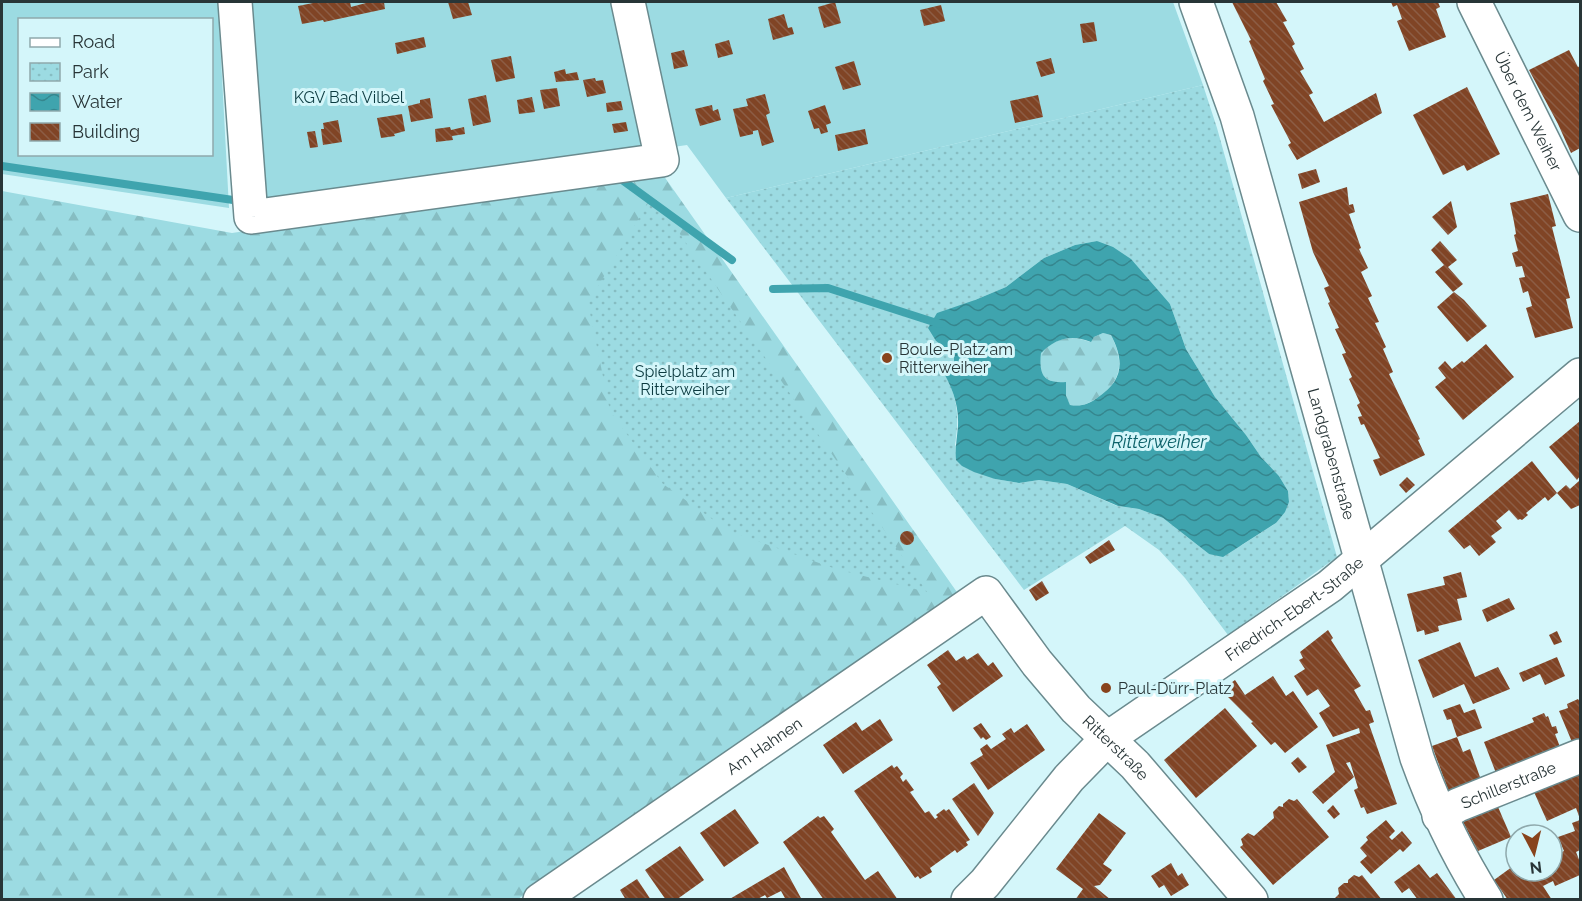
<svg xmlns="http://www.w3.org/2000/svg" width="1582" height="901" viewBox="0 0 1582 901" font-family="Raleway,sans-serif">
  <style>
    .green { fill: #9cdbe2; fill-rule: evenodd }
    .forest { fill: url(#forest-firs) }
    .park { fill: url(#park-dots); fill-rule: evenodd }
    .water { fill: url(#water-waves); fill-rule: evenodd }
    .lines { fill: none; stroke-linecap: round; stroke-linejoin: round }
    .stream { stroke: #3fa4ae; stroke-width: 8 }
    .building { fill: url(#building-back-hatch) }
    .minor-casing { stroke: #6a8a8e; stroke-width: 36 }
    .minor { stroke: #fff; stroke-width: 33 }
    .poi-dot { fill: #88431c; stroke: #d4f6fa; stroke-width: 2 }
    .labels { text-anchor: middle; dominant-baseline: central; stroke-width: 6; stroke-linejoin: round; paint-order: stroke }
    .park-label { font-size: 16px; fill: #0c3b40; stroke: #d4f6fa }
    .street-label { font-size: 16px; fill: #283537; stroke: #d4f6fa }
    .poi-label { font-size: 16px; fill: #283537; stroke: #d4f6fa; text-anchor: start }
    .water-label { font-size: 18px; font-style: italic; fill: #0d626a; stroke: #d4f6fa }
  </style>
  <defs>
    <pattern id="forest-firs" width="22" height="20" patternUnits="userSpaceOnUse" patternTransform="scale(1.5)"><rect width="22" height="20" fill="#9cdbe2"/><path d="M5 1l3.5 6h-7zM16 11l3.5 6h-7z" fill="#86bdc2"/></pattern>
    <pattern id="park-dots" width="8" height="8" patternUnits="userSpaceOnUse" patternTransform="scale(1.5)"><rect width="8" height="8" fill="#9cdbe2"/><path d="M2 2h.1M6 6h.1" fill="none" stroke="#86bdc2" stroke-width="1.8" stroke-linecap="round"/></pattern>
    <pattern id="water-waves" width="16" height="10" patternUnits="userSpaceOnUse" patternTransform="scale(1.5)"><rect width="16" height="10" fill="#3fa4ae"/><path d="M0 5q4-4 8 0t8 0" fill="none" stroke="#35868e"/></pattern>
    <pattern id="building-back-hatch" width="6" height="6" patternUnits="userSpaceOnUse" patternTransform="scale(1.5)"><rect width="6" height="6" fill="#804425"/><path d="M-1 5l2 2M0 0l6 6M5-1l2 2" fill="none" stroke="#8c5d45"/></pattern>
  </defs>
  <rect width="100%" height="100%" fill="#d4f6fa"/>
  <g class="green">
    <path d="M2,2h216l11,206 -227,-34zM20,20h192v134h-192z"/>
    <polygon points="245,2 1173,2 1203,85 726,198 687,145 261,206"/>
  </g>
  <g class="forest">
    <polygon points="661,172 959,595 518,899 2,899 2,191 232,233"/>
    <path d="M1103,333l8,2c13,26 12,46 -14,63 -9,6 -16,9 -27,7l-13,-22c-18,-6 -18,-12 -16,-31 17,-14 28,-18 49,-10l4,-5z"/>
  </g>
  <g class="park">
    <path d="M1203,85l14,43 120,429 -109,78 -43,-57 -26,-28 -34,-24 -101,64 -298,-392zM1097,241l73,63 16,45 29,48 31,38 15,22 18,19 9,15 1,11 -13,21 -34,22 -33,9 -46,-36 -24,-9 -22,-3 -50,-22 -28,-4 -20,3 -24,-4 -40,-34c5,-32 2,-49 -13,-77l12,-5v-9l-18,-13 39,-41 31,-13 38,-29 31,-13z"/>
    <polygon points="653,195 927,592 836,569 729,531 663,484 610,411 588,303"/>
  </g>
  <path class="water" d="M1097,241l16,6 18,12 39,45 16,45 29,48 31,38 15,22 18,19 9,15 1,11 -4,10 -9,11 -53,34 -14,-3 -46,-36 -24,-9 -21,-3 -51,-22 -28,-4 -20,3 -24,-4 -21,-7 -12,-6 -6,-6c-1,-12 1,-22 2,-34 1,-22 -6,-39 -17,-58l13,-5v-9l-18,-13 -8,-13 9,-15 38,-13 31,-13 38,-29 31,-13zM1103,333l8,2c14,27 12,46 -14,63 -8,6 -16,9 -27,7l-4,-9v-14c-24,2 -27,-9 -25,-29 15,-15 30,-19 50,-11l3,-5z"/>
  <g class="lines">
    <g class="stream">
      <polyline points="2,166 233,200"/>
      <polyline points="618,177 732,260"/>
      <polyline points="773,289 828,288 940,324"/>
    </g>
  </g>
  <g class="building">
    <polygon points="318,2 350,2 351,7 366,3 365,2 384,2 385,9 324,22 323,20 302,24 298,6"/>
    <polygon points="448,2 468,2 472,15 453,19"/>
    <polygon points="835,2 841,23 824,28 818,7"/>
    <polygon points="1232,2 1276,2 1287,21 1283,22 1295,44 1292,46 1304,69 1300,71 1313,93 1309,95 1324,122 1376,93 1382,113 1297,160 1288,145 1291,143 1271,105 1274,104 1263,81 1265,79 1249,41 1251,40"/>
    <polygon points="1391,2 1438,2 1440,7 1436,9 1446,37 1409,51 1397,21 1402,19 1397,5 1393,7"/>
    <polygon points="941,5 945,21 924,26 920,10"/>
    <polygon points="784,14 788,28 792,27 794,34 773,40 768,19"/>
    <polygon points="1094,22 1097,41 1083,43 1080,24"/>
    <polygon points="424,37 426,47 397,54 395,43"/>
    <polygon points="729,40 733,54 718,58 715,44"/>
    <polygon points="684,50 688,66 674,69 671,53"/>
    <polygon points="1569,50 1578,67 1580,66 1580,148 1571,153 1558,124 1529,70"/>
    <polygon points="511,56 515,78 496,82 491,60"/>
    <polygon points="1051,58 1055,73 1041,77 1036,62"/>
    <polygon points="854,61 861,85 843,90 835,67"/>
    <polygon points="565,69 566,74 577,72 579,80 556,82 554,72"/>
    <polygon points="595,78 596,81 603,80 606,93 587,97 583,80"/>
    <polygon points="1467,87 1500,154 1467,171 1464,165 1443,175 1413,115"/>
    <polygon points="557,88 560,106 544,109 540,90"/>
    <polygon points="765,94 770,113 766,115 774,142 762,146 758,130 753,131 753,134 740,137 733,109 748,106 746,99"/>
    <polygon points="486,95 491,122 473,126 468,99"/>
    <polygon points="1038,95 1043,117 1015,123 1010,101"/>
    <polygon points="532,97 535,112 519,114 517,100"/>
    <polygon points="430,98 433,118 411,122 408,106 420,103 420,100"/>
    <polygon points="621,101 623,110 607,112 606,103"/>
    <polygon points="712,105 713,111 718,109 721,120 700,126 695,109"/>
    <polygon points="825,105 831,123 826,125 828,132 821,134 819,128 814,129 808,111"/>
    <polygon points="402,114 405,131 394,134 395,136 381,138 377,118"/>
    <polygon points="338,120 342,142 323,145 321,129 324,129 323,123"/>
    <polygon points="626,122 628,131 614,133 612,124"/>
    <polygon points="450,127 451,130 464,127 465,134 452,136 453,140 436,142 435,129"/>
    <polygon points="865,129 868,144 838,151 835,135"/>
    <polygon points="315,131 318,147 310,148 307,132"/>
    <polygon points="1316,169 1320,182 1302,189 1298,174"/>
    <polygon points="1347,187 1349,205 1353,204 1355,212 1349,214 1361,248 1359,249 1368,268 1361,272 1372,296 1368,298 1379,322 1375,323 1386,347 1383,349 1393,372 1389,374 1420,439 1418,440 1425,455 1380,476 1373,460 1380,458 1364,424 1361,425 1358,417 1362,416 1357,405 1360,403 1349,379 1352,377 1342,354 1346,353 1335,329 1339,328 1328,303 1330,302 1324,288 1329,286 1313,252 1299,202"/>
    <polygon points="1548,194 1556,226 1552,227 1570,298 1566,299 1573,328 1535,338 1526,308 1532,306 1528,291 1523,293 1519,278 1525,277 1522,266 1516,267 1512,253 1518,251 1514,235 1516,234 1514,222 1510,203"/>
    <polygon points="1451,201 1457,227 1448,235 1432,217"/>
    <polygon points="1440,241 1457,260 1448,267 1463,284 1453,292 1435,272 1444,265 1431,250"/>
    <polygon points="1454,292 1464,300 1487,326 1467,342 1437,307"/>
    <polygon points="1486,344 1514,377 1463,420 1435,387 1446,378 1438,368 1445,361 1452,369 1462,361 1464,363"/>
    <polygon points="1580,421 1580,476 1577,480 1549,447"/>
    <polygon points="1532,461 1557,493 1548,501 1545,497 1526,513 1528,515 1522,520 1520,519 1518,520 1509,510 1496,521 1502,528 1491,536 1496,542 1479,556 1470,545 1464,549 1448,531"/>
    <polygon points="1407,477 1415,485 1406,493 1399,485"/>
    <polygon points="1579,481 1580,483 1580,505 1571,509 1557,493 1566,485 1570,489"/>
    <circle cx="907" cy="538" r="7"/>
    <polygon points="1109,540 1115,550 1090,564 1085,557"/>
    <polygon points="1461,572 1467,597 1457,599 1462,620 1438,626 1439,631 1425,635 1424,630 1417,632 1407,594 1445,585 1443,577"/>
    <polygon points="1042,581 1049,593 1036,601 1029,590"/>
    <polygon points="1509,598 1515,609 1487,622 1482,610"/>
    <polygon points="1328,630 1333,638 1331,640 1361,686 1354,690 1366,711 1370,710 1374,722 1369,724 1397,804 1367,814 1364,807 1361,808 1354,790 1358,788 1350,762 1346,763 1354,777 1323,804 1312,792 1335,772 1326,745 1360,733 1359,728 1333,737 1319,713 1330,706 1318,689 1307,696 1294,676 1305,669 1299,660 1303,658 1300,652"/>
    <polygon points="1557,631 1562,642 1554,645 1549,635"/>
    <polygon points="1460,642 1475,677 1498,667 1510,689 1473,704 1464,684 1433,698 1418,660"/>
    <polygon points="948,650 956,661 964,656 967,660 978,653 988,666 993,662 1003,676 953,712 937,687 941,684 927,665"/>
    <polygon points="1557,657 1565,676 1545,685 1540,674 1523,682 1519,673"/>
    <polygon points="1273,676 1286,696 1293,691 1318,727 1285,753 1275,742 1271,745 1251,723 1253,722 1221,690 1235,680 1245,695"/>
    <polygon points="1578,699 1580,702 1580,739 1572,742 1559,711 1568,708 1567,704"/>
    <polygon points="1460,704 1464,713 1475,709 1482,728 1457,737 1463,752 1470,749 1481,780 1449,792 1432,746 1457,737 1451,719 1447,720 1443,710"/>
    <polygon points="1225,708 1257,746 1196,798 1164,760"/>
    <polygon points="1544,713 1546,717 1548,716 1552,727 1556,726 1558,733 1555,734 1560,747 1496,773 1484,742 1534,722 1532,718"/>
    <polygon points="880,719 893,740 843,774 823,745 856,722 862,731"/>
    <polygon points="981,723 991,737 986,740 983,737 981,739 973,728"/>
    <polygon points="1027,724 1045,750 988,790 970,763 983,755 980,749 987,744 991,749 1006,739 1002,734 1011,728 1014,733"/>
    <polygon points="1298,757 1307,767 1299,773 1291,763"/>
    <polygon points="892,765 894,768 897,766 903,774 900,777 903,782 906,779 914,790 910,792 925,813 929,811 935,819 938,817 936,815 944,809 946,811 949,809 970,840 966,842 968,845 957,853 955,850 930,868 932,872 920,879 918,876 915,878 854,791"/>
    <polygon points="1580,772 1580,819 1576,808 1547,821 1534,792"/>
    <polygon points="974,783 994,813 978,836 952,799"/>
    <polygon points="1289,799 1294,801 1297,799 1329,837 1273,885 1240,847 1243,845 1241,839 1248,833 1254,836 1274,818 1273,812 1279,806 1283,807 1283,804"/>
    <polygon points="1333,805 1340,814 1334,819 1327,811"/>
    <polygon points="1498,807 1511,837 1478,851 1463,822"/>
    <polygon points="735,809 759,843 724,867 700,833"/>
    <polygon points="1099,813 1126,833 1103,864 1112,870 1100,885 1094,886 1111,900 1075,900 1083,889 1056,869"/>
    <polygon points="818,816 820,818 824,816 834,829 831,832 865,880 878,871 898,900 824,900 783,842"/>
    <polygon points="1386,820 1395,831 1389,837 1392,840 1402,831 1412,843 1403,852 1400,849 1371,874 1360,862 1367,856 1360,848 1368,840 1366,837"/>
    <polygon points="1580,820 1580,850 1576,852 1580,862 1580,875 1555,886 1553,881 1543,886 1552,900 1508,900 1494,880 1516,864 1516,871 1552,871 1552,857 1564,851 1558,837 1575,831 1572,823"/>
    <polygon points="680,846 704,880 676,900 666,900 645,870"/>
    <polygon points="1171,863 1178,876 1182,873 1189,885 1171,896 1164,885 1159,888 1151,876"/>
    <polygon points="1419,864 1430,878 1437,873 1457,900 1418,900 1409,888 1402,893 1394,882"/>
    <polygon points="784,867 802,900 786,900 781,891 767,898 765,895 756,900 728,900"/>
    <polygon points="1354,875 1359,877 1362,875 1382,900 1333,900 1339,894 1338,888 1344,883 1348,883 1348,880"/>
    <polygon points="637,879 651,900 626,900 620,890"/>
  </g>
  <g class="lines">
    <g class="minor-casing">
      <g id="minor">
        <polyline points="235,2 251,217 662,160 628,2"/>
        <path id="s1" d="M1196,2l41,114 180,642c18,50 40,96 69,142"/>
        <path id="s2" d="M1474,2l106,213"/>
        <path id="s3" d="M1439,816l19,-11 122,-49"/>
        <path id="s4" d="M540,900l446,-307 51,70 39,46 59,56 116,135"/>
        <path id="s5" d="M968,900l17,-17 84,-105 39,-40 222,-152 250,-211"/>
      </g>
    </g>
    <use href="#minor" class="minor"/>
  </g>
  <g class="poi-dot">
    <circle cx="887" cy="358" r="6"/>
    <circle cx="1106" cy="688" r="6"/>
  </g>
  <g class="labels">
    <g class="park-label">
      <text x="349" y="97">KGV Bad Vilbel</text>
      <text x="685" y="371">Spielplatz am<tspan x="685" dy="18">Ritterweiher</tspan></text>
    </g>
    <g class="street-label">
      <text stroke="none"><textPath href="#s2" startOffset="122">Über dem Weiher</textPath></text>
      <text stroke="none"><textPath href="#s1" startOffset="472">Landgrabenstraße</textPath></text>
      <text stroke="none"><textPath href="#s5" startOffset="441">Friedrich-Ebert-Straße</textPath></text>
      <text stroke="none"><textPath href="#s4" startOffset="272">Am Hahnen</textPath></text>
      <text stroke="none"><textPath href="#s4" startOffset="744">Ritterstraße</textPath></text>
      <text stroke="none"><textPath href="#s3" startOffset="76">Schillerstraße</textPath></text>
    </g>
    <g class="poi-label">
      <text x="899" y="349">Boule-Platz am<tspan x="899" dy="18">Ritterweiher</tspan></text>
      <text x="1118" y="688">Paul-Dürr-Platz</text>
    </g>
    <g class="water-label">
      <text x="1159" y="441">Ritterweiher</text>
    </g>
  </g>
  <rect width="1582" height="901" fill="none" stroke="#283537" stroke-width="6"/>
  <rect x="18" y="18" width="195" height="138" fill="#d4f6fa" stroke="#8fa9ac" stroke-width="1.5"/>
  <rect x="30" y="38" width="30" height="9" fill="#ffffff" stroke="#8fa9ac" stroke-width="1.5"/>
  <text x="72" y="48" font-size="18" fill="#283537">Road</text>
  <rect x="30" y="63" width="30" height="18" fill="url(#park-dots)" stroke="#8fa9ac" stroke-width="1.5"/>
  <text x="72" y="78" font-size="18" fill="#283537">Park</text>
  <rect x="30" y="93" width="30" height="18" fill="url(#water-waves)" stroke="#8fa9ac" stroke-width="1.5"/>
  <text x="72" y="108" font-size="18" fill="#283537">Water</text>
  <rect x="30" y="123" width="30" height="18" fill="url(#building-back-hatch)" stroke="#8fa9ac" stroke-width="1.5"/>
  <text x="72" y="138" font-size="18" fill="#283537">Building</text>
  <g transform="translate(1534 853) rotate(173)"><circle r="28" fill="#d4f6fa" stroke="#8fa9ac" stroke-width="1.5"/>
  <path d="M0-4.5L10 22L0 15L-10 22Z" fill="#88431c"/>
  <text y="-9" font-size="16" font-weight="bold" text-anchor="middle" fill="#283537">N</text>
  </g>
</svg>
